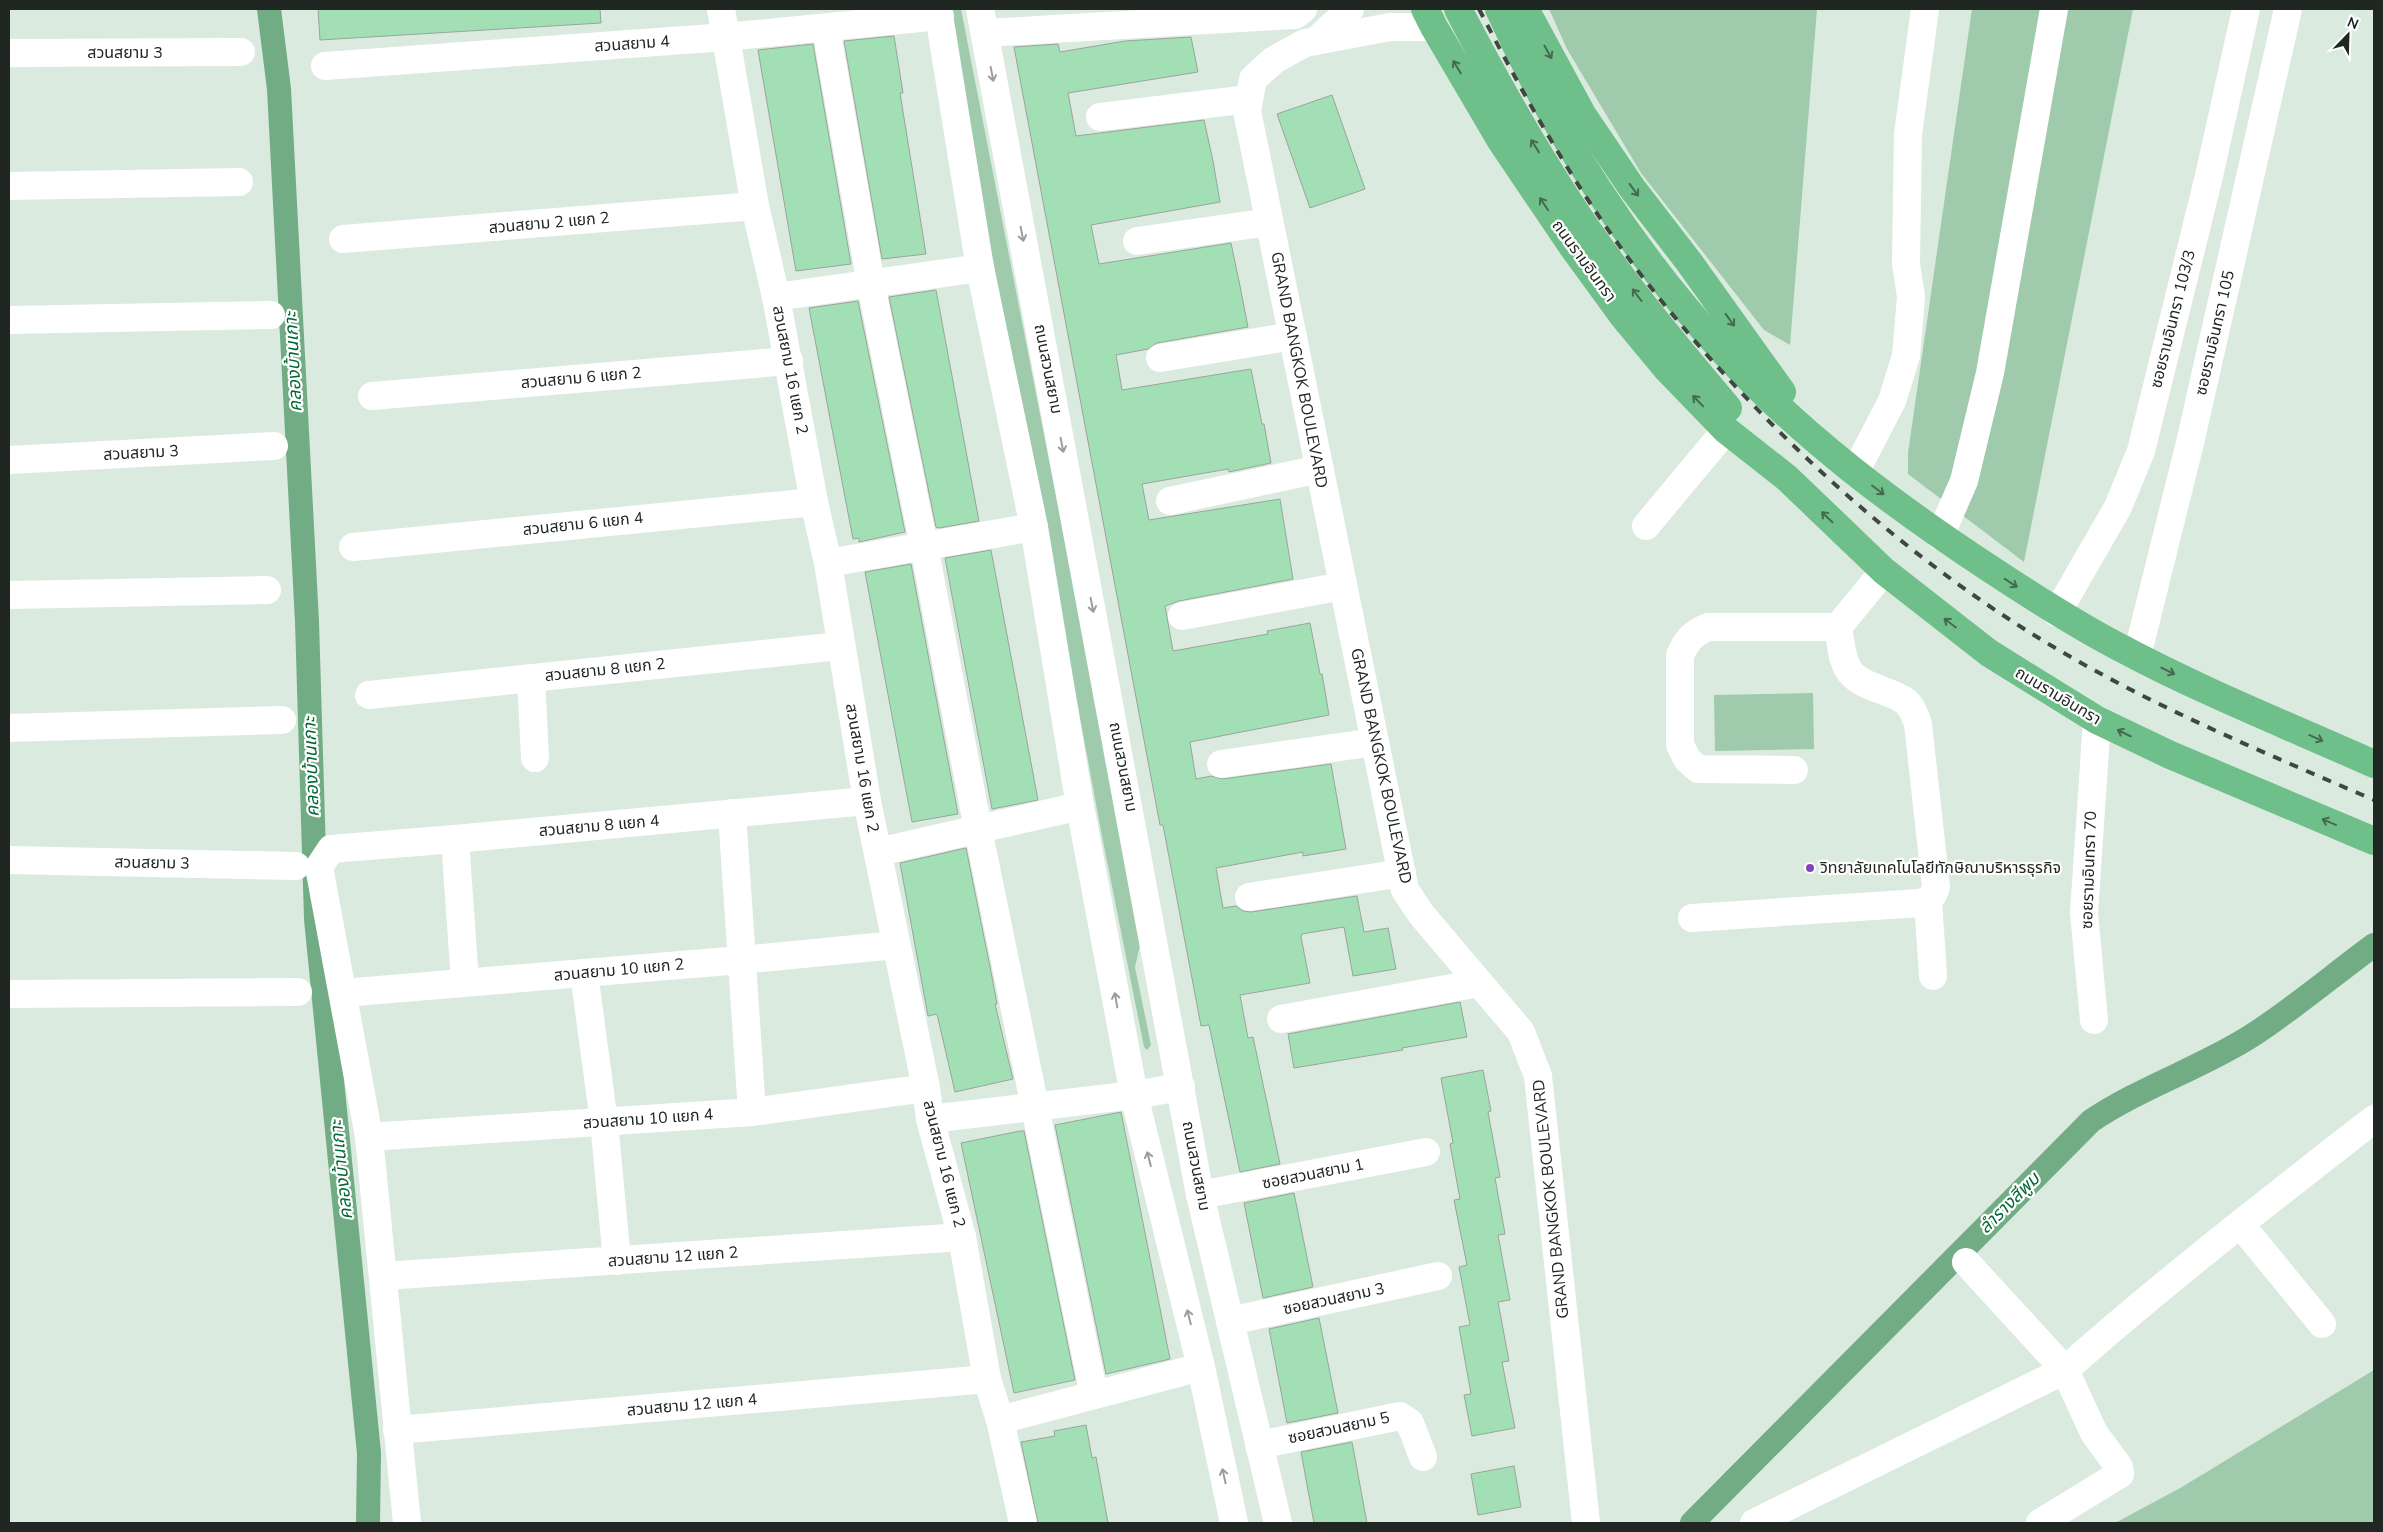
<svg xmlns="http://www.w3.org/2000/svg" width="2383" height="1532" viewBox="0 0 2383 1532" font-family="'Nunito Sans','Noto Sans Thai',sans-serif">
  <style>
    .green { fill: #9fcaac }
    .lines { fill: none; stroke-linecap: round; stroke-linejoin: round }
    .canal { stroke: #72ac84; stroke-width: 24 }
    .building { fill: #a3dfb5; stroke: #98a59b }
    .minor { stroke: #fff; stroke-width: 28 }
    .highway { stroke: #6fbf8a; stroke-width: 28 }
    .rail { stroke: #404742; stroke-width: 4; stroke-dasharray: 9 9; stroke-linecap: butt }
    .oneway { stroke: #446b51 }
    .oneway2 { stroke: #9b9d9c }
    .poi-dot { fill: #8045bb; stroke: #fff; stroke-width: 2 }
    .labels { text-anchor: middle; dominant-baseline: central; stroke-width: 4.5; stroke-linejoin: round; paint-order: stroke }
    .street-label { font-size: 16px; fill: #202622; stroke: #fff }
    .poi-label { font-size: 16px; fill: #202622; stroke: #fff; text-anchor: start }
    .water-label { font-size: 18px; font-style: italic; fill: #036837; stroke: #fff }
  </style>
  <rect width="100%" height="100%" fill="#dbeadf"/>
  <g class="green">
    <polygon points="943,9 961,9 1142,937 1135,967 1151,1045 1147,1050 1144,1047 1101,831 1025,421"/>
    <polygon points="1549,9 1817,9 1790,345 1764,330 1641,173 1567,49"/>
    <polygon points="1972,9 2133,9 2024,562 1908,474 1908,453"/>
    <polygon points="1813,693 1814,749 1715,751 1714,695"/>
    <polygon points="2374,1370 2374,1523 2115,1523 2182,1487"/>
  </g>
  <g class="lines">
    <g class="canal">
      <polyline points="269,9 279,89 307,622 316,919 369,1453 368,1523"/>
      <path d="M1692,1523l399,-402c49,-33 107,-52 157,-83 43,-27 85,-63 126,-93"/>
    </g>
  </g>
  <g class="building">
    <polygon points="318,9 600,9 601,23 320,40"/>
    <polygon points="894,36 903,93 900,93 926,254 882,259 844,41"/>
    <polygon points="1191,37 1198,72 1068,93 1076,136 1204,120 1213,161 1220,202 1091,225 1099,264 1231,243 1240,286 1248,327 1157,343 1148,349 1116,355 1122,390 1251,369 1262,424 1264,424 1271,463 1229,472 1228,469 1142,484 1149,520 1280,499 1293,579 1179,601 1165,606 1173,651 1268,634 1267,631 1310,623 1320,674 1322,674 1329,715 1190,742 1196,779 1211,776 1223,779 1331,764 1346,849 1303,856 1303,852 1216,868 1223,908 1236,906 1243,911 1251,912 1357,896 1364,932 1388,928 1396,969 1353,976 1344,927 1302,934 1301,937 1310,983 1240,995 1248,1038 1253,1037 1280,1164 1240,1172 1209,1025 1201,1026 1163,825 1160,825 1014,47 1058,44 1060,52 1125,41"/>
    <polygon points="813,44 851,264 796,271 758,50"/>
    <polygon points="1332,95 1365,189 1310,208 1277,114"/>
    <polygon points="936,290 979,521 939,528 936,527 889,297"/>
    <polygon points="858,301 905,532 859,542 859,538 853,539 809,308"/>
    <polygon points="991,550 1038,800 992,809 945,558"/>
    <polygon points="911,564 958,814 912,822 865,572"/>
    <polygon points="966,848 992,977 997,1004 995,1004 1013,1079 955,1092 937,1014 928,1016 900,863"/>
    <polygon points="1460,1002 1467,1037 1402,1048 1403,1050 1294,1068 1288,1034"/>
    <polygon points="1483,1070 1491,1111 1488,1112 1500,1177 1495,1178 1505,1234 1498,1235 1510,1300 1498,1302 1509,1361 1502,1362 1515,1428 1472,1436 1464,1395 1471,1394 1459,1327 1470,1325 1459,1267 1467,1265 1454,1200 1460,1199 1450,1144 1453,1143 1441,1078"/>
    <polygon points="1121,1112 1170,1359 1106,1374 1055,1125"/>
    <polygon points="1020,1131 1024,1131 1075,1380 1014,1393 961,1143"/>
    <polygon points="1294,1193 1313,1287 1263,1298 1244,1203"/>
    <polygon points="1319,1318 1338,1413 1287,1423 1269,1329"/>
    <polygon points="1086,1425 1092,1458 1096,1457 1108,1523 1038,1523 1021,1442 1055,1436 1054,1431"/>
    <polygon points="1352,1442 1367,1523 1314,1523 1301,1452"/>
    <polygon points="1514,1466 1521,1507 1478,1515 1471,1474"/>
  </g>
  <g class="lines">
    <g class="minor">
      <polyline points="721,9 755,206 776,297 814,502 828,563 867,801 926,1088 930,1119 962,1237 987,1379 1000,1420 1023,1523"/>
      <polyline points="938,9 980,268 1034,527 1080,806 1134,1095 1201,1367 1234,1523"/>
      <polyline points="980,9 1200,1195 1278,1523"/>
      <polyline points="1434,27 1390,27 1305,43 1274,60 1253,79 1247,111 1405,890 1421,914 1521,1032 1538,1076 1586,1523"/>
      <polyline points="826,28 871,285 924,546 978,829 1094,1395"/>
      <polyline points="985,33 1295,15 1303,9"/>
      <polyline points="1316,41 1350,9"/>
      <polyline points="9,53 241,52"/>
      <polyline points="325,66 726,37 940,16"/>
      <polyline points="1100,117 1249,99"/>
      <polyline points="9,186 239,182"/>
      <polyline points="343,239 755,206"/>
      <polyline points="1137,241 1269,222"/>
      <polyline points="776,297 980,268"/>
      <polyline points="9,320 271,315"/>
      <polyline points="1160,358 1293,336"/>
      <polyline points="372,396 789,361"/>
      <polyline points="9,460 274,446"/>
      <polyline points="1855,472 1892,401 1906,356 1911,297 1906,264 1908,134 1925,9"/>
      <polyline points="1170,501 1320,469"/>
      <polyline points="1646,526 1726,430"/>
      <polyline points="1940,536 1964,481 1990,373 2054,9"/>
      <polyline points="353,547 814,502"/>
      <polyline points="828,563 1034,527"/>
      <polyline points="9,595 267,590"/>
      <polyline points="2057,613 2118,507 2141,451 2209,176 2246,9"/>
      <polyline points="1182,616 1343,586"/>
      <polyline points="2137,656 2190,443 2288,9"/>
      <polyline points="531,678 535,758"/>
      <polyline points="369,695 840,646"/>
      <polyline points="9,728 282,720"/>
      <polyline points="1221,764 1375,742"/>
      <path d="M1794,770l-96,-1 -11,-10 -7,-14v-90c7,-15 13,-22 28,-28h130"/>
      <polyline points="732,813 752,1112"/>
      <polyline points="455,839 465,982"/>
      <polyline points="878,852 1080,806"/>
      <polyline points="9,860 296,866"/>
      <polyline points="1249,897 1402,873"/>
      <polyline points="1928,901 1933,976"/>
      <path d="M1692,918l228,-15c10,-3 13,-6 16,-16l-18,-163c-3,-8 -6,-18 -13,-23 -17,-12 -42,-13 -55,-29 -9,-12 -9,-30 -12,-45l46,-56"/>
      <polyline points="584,973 604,1122 617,1261"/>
      <polyline points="343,993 741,960 896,945"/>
      <polyline points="9,994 298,992"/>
      <polyline points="1281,1019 1479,983"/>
      <polyline points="2094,1020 2084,913 2097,720"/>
      <polyline points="930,1119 1134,1095 1181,1087"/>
      <polyline points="369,1137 752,1112 926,1088"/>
      <polyline points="1200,1195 1426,1152"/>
      <polyline points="2240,1224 2322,1324"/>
      <polyline points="384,1276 962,1237"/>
      <polyline points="1230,1321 1438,1276"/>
      <polyline points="1000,1420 1201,1367"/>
      <polyline points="397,1430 987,1379"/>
      <polyline points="1259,1445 1400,1416 1410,1423 1423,1457"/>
      <polyline points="407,1523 369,1137 319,867 331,849 455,839 867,801"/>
      <polyline points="1754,1523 2065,1370 1966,1262"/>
      <path d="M2040,1523l80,-49 -1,-7 -25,-34 -29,-63c99,-88 204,-169 309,-251"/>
    </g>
    <g class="highway">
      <polyline points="1425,9 1434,27 1501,141 1572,246 1623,316 1667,369 1726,430 1787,478 1884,571 1989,653 2097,720 2168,754 2374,841"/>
      <path d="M1458,9c39,75 81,150 129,220 43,62 92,121 141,179"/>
      <path d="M1499,9c56,124 133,243 225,343 78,85 172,155 268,218 41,27 83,54 127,77 82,44 170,79 255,117"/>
      <polyline points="1525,9 1582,114 1632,188 1689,262 1782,392"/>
    </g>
    <path class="rail" d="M1479,9c46,89 95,177 156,258 110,145 256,282 412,376 104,63 216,109 327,157"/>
  </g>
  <defs><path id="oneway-shaft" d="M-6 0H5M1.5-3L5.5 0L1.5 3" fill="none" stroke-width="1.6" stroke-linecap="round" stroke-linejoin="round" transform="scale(1.25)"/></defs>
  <g class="oneway">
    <use href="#oneway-shaft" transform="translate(1548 52) rotate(61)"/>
    <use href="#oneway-shaft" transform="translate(1457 67) rotate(-121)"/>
    <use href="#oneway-shaft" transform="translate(1535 146) rotate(-122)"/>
    <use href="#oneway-shaft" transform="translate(1634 190) rotate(54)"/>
    <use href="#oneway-shaft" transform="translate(1544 204) rotate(-124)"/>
    <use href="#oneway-shaft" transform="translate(1637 295) rotate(-127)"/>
    <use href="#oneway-shaft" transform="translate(1730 320) rotate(54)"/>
    <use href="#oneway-shaft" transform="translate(1698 401) rotate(-134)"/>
    <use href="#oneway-shaft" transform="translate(1878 490) rotate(37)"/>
    <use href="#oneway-shaft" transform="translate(1827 517) rotate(-136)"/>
    <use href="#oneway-shaft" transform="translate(2011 583) rotate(33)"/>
    <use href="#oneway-shaft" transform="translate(1950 623) rotate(-143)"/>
    <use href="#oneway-shaft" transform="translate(2168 671) rotate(26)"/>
    <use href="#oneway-shaft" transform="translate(2124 733) rotate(-154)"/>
    <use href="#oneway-shaft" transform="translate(2316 738) rotate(24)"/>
    <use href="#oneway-shaft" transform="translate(2329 822) rotate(-157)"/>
  </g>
  <g class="oneway2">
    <use href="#oneway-shaft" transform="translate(992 74) rotate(79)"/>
    <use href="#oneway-shaft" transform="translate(1022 234) rotate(79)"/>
    <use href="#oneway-shaft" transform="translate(1062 445) rotate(79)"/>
    <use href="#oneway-shaft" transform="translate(1092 605) rotate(79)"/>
    <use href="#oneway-shaft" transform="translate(1116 1000) rotate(-100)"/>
    <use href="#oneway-shaft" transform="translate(1149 1159) rotate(-104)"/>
    <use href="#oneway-shaft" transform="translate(1189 1317) rotate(-104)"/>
    <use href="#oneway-shaft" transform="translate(1224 1476) rotate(-102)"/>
  </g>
  <circle class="poi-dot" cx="1810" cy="868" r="5"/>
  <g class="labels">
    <g class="street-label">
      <text transform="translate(632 44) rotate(-4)">สวนสยาม 4</text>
      <text x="125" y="53">สวนสยาม 3</text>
      <text transform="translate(549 223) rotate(-5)">สวนสยาม 2 แยก 2</text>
      <text transform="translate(1584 261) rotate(54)">ถนนรามอินทรา</text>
      <text transform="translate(2173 319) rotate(-76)">ซอยรามอินทรา 103/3</text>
      <text transform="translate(2215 333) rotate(-77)">ซอยรามอินทรา 105</text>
      <text transform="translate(1048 369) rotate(79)">ถนนสวนสยาม</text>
      <text transform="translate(790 370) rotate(79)">สวนสยาม 16 แยก 2</text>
      <text transform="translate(1299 370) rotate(79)">GRAND BANGKOK BOULEVARD</text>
      <text transform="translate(581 378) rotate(-5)">สวนสยาม 6 แยก 2</text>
      <text transform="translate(141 453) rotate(-3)">สวนสยาม 3</text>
      <text transform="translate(583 524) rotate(-6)">สวนสยาม 6 แยก 4</text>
      <text transform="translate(605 670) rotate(-6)">สวนสยาม 8 แยก 2</text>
      <text transform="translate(2058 696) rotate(31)">ถนนรามอินทรา</text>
      <text transform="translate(1381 766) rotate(78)">GRAND BANGKOK BOULEVARD</text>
      <text transform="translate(1123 767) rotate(79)">ถนนสวนสยาม</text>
      <text transform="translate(862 768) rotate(80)">สวนสยาม 16 แยก 2</text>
      <text transform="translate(599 826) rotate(-5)">สวนสยาม 8 แยก 4</text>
      <text transform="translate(152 863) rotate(1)">สวนสยาม 3</text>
      <text transform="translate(2089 870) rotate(-88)">ซอยรามอินทรา 70</text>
      <text transform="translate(619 970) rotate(-5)">สวนสยาม 10 แยก 2</text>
      <text transform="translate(648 1119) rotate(-4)">สวนสยาม 10 แยก 4</text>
      <text transform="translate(944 1164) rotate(76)">สวนสยาม 16 แยก 2</text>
      <text transform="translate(1196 1166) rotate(79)">ถนนสวนสยาม</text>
      <text transform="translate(1313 1174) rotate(-11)">ซอยสวนสยาม 1</text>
      <text transform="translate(1551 1199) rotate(-96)">GRAND BANGKOK BOULEVARD</text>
      <text transform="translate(673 1257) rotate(-4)">สวนสยาม 12 แยก 2</text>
      <text transform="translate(1334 1299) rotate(-12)">ซอยสวนสยาม 3</text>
      <text transform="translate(692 1405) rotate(-5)">สวนสยาม 12 แยก 4</text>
      <text transform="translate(1339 1428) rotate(-12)">ซอยสวนสยาม 5</text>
    </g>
    <g class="poi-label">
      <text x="1820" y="868">วิทยาลัยเทคโนโลยีทักษิณาบริหารธุรกิจ</text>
    </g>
    <g class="water-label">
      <text transform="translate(293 362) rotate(-93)">คลองบ้านเกาะ</text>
      <text transform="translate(311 767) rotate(-92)">คลองบ้านเกาะ</text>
      <text transform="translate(341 1170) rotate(-96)">คลองบ้านเกาะ</text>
      <text transform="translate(2009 1203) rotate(-45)">ลำรางสีพูม</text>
    </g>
  </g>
  <rect width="2383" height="1532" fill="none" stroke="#202622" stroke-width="20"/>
  <g transform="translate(2348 35) rotate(23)" stroke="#ffffff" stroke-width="4" paint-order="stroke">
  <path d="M0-4L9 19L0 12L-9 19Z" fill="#202622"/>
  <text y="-8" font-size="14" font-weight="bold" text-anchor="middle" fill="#202622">N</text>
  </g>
</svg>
